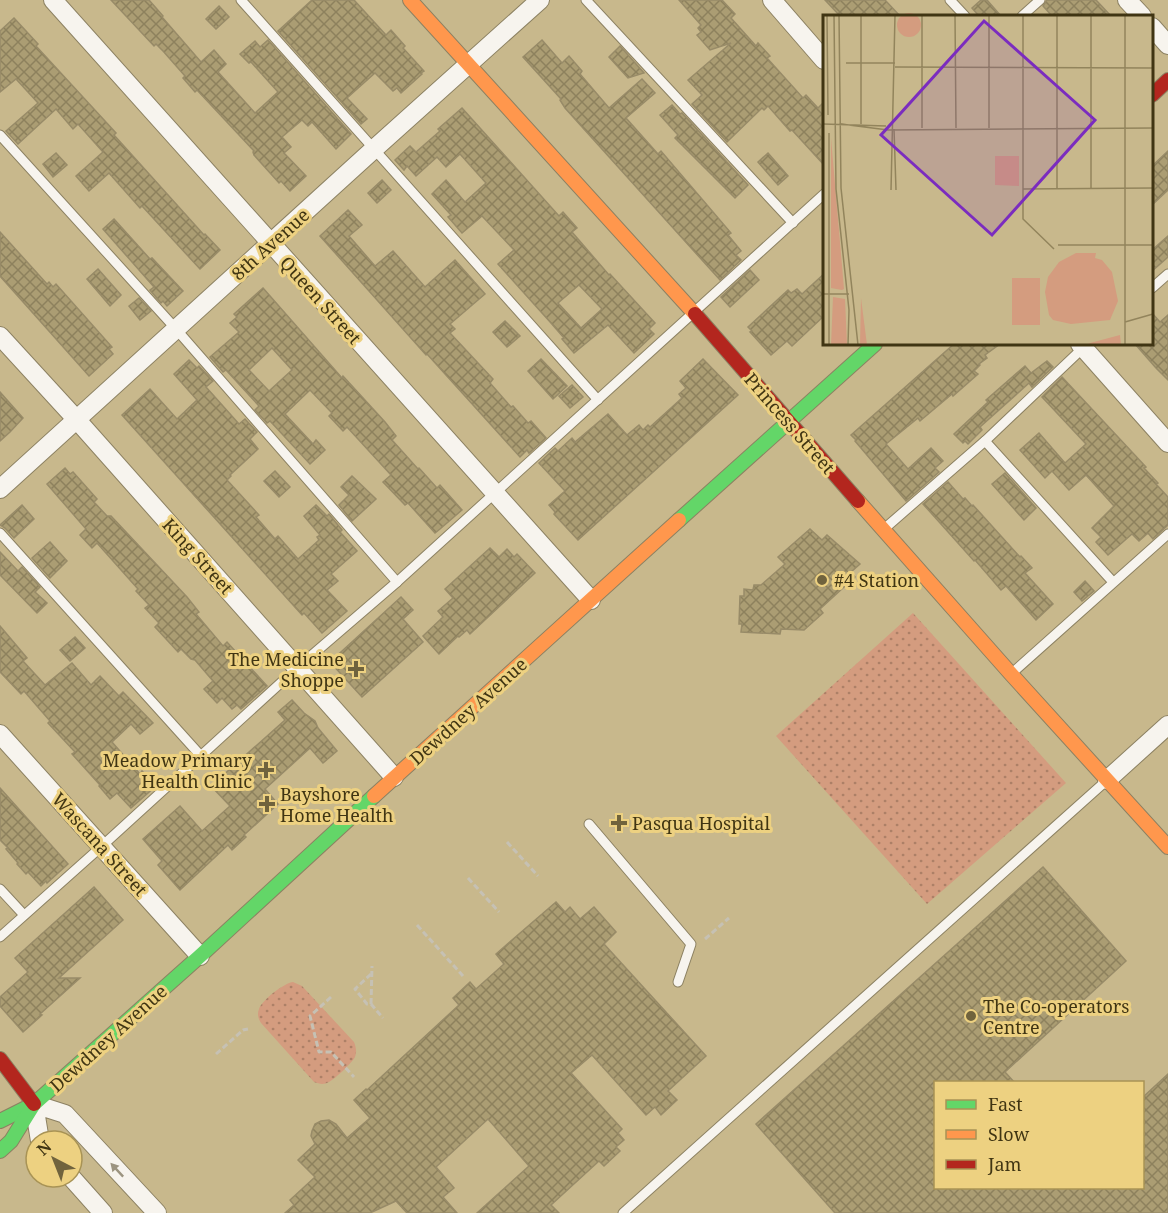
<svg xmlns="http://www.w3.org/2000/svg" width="1168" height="1213" viewBox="0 0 1168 1213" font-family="'Noto Serif',serif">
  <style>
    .grass { fill: url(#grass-dots) }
    .building { fill: url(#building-cross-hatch); stroke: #988b68; stroke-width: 1.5; fill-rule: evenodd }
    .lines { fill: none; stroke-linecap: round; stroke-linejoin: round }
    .lane-casing { stroke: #8c8162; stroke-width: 11 }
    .street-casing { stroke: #8c8162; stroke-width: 20 }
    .fast-casing { stroke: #8c8162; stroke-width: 16 }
    .slow-casing { stroke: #8c8162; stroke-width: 16 }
    .jam-casing { stroke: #8c8162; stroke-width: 16 }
    .path { stroke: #c6c1b4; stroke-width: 3; stroke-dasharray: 6 3; stroke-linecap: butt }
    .lane { stroke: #f7f4ee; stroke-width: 9 }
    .street { stroke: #f7f4ee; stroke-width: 18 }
    .fast { stroke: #63d668; stroke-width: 14 }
    .slow { stroke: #ff974d; stroke-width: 14 }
    .jam { stroke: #b3261e; stroke-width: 14 }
    .oneway { fill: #9c9480 }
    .poi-dot { fill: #70633d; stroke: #edd181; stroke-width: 2 }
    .labels { text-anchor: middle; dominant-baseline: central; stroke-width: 6; stroke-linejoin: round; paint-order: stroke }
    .street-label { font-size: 18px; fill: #403513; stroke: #edd181 }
    .poi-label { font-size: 18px; fill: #403513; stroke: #edd181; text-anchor: start }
    .inset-road { fill: none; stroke: #92845c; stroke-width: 1.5 }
    .view { fill: #7b2cbf; fill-opacity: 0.15; stroke: #7b2cbf; stroke-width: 3 }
    .inset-edge { fill: none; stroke: #403513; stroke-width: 3 }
  </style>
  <defs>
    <pattern id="grass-dots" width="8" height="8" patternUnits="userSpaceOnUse" patternTransform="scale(1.5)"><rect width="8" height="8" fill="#d49c7f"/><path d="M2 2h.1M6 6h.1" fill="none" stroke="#ad8067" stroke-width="1.8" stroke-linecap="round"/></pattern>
    <pattern id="building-cross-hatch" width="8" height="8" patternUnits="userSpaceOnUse" patternTransform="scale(1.5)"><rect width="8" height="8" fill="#ab9d73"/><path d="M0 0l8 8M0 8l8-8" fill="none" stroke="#8d815d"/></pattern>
  </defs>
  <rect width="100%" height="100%" fill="#c8b88c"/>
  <g class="grass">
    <polygon points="913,613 1066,783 927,904 776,736"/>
    <path d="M293,982l9,4 52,56c2,5 3,10 1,15 -3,6 -20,22 -26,25 -5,3 -10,2 -15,0l-53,-59c-3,-5 -4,-9 -2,-14 3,-9 25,-26 34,-27z"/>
  </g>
  <g class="building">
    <polygon points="111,0 149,0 163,16 162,17 201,62 214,50 226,64 218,72 255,113 278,92 251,62 249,63 240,54 255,41 260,47 268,40 351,134 336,149 312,122 308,126 302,120 282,137 291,147 284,153 306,176 290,191 281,181 279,183 254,155 253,152 254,151 197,90 195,92 183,78 185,76 163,51 156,44 154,46"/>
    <polygon points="312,0 354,0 386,35 391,30 405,46 403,48 424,71 421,73 422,74 401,93 397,88 393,91 375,73 347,98 367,119 361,124 278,31"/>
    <polygon points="679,0 722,0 735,14 731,18 756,46 758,43 770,56 767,58 803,98 806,95 818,108 825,101 825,166 792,130 790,131 768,106 764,110 762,108 727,142 692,104 702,95 688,80 731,43 710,50 697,35 701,32 698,28 701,25"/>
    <polygon points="825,0 885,0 900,16 840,16"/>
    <polygon points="981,0 987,0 1001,16 979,16 972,8"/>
    <polygon points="1047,0 1096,0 1111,16 1052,16 1043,6"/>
    <polygon points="219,6 229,17 216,29 206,19"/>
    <polygon points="14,18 38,44 36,46 116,133 114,135 204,235 205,234 220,250 200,269 142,206 140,208 109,173 89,191 76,176 103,152 78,124 73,129 56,109 18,144 6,131 38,103 16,79 0,92 0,31"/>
    <polygon points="542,40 562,63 569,56 582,71 580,74 609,108 642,79 655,93 626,118 658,154 661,151 731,233 728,235 741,251 736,255 741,260 720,280 565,108 560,100 561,99 523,57"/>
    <polygon points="620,46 644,73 628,78 609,57"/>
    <polygon points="672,105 680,114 682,113 748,185 735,198 675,138 678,135 660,115"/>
    <path d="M462,108l97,108 4,-4 14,16 -5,4 37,43 1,-1 45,49 -6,6 5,5 -20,19 -26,-28 -34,28 -12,-14 2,-1 -13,-15 -53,-59 16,-14 -32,-34 -20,17 -14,-16 3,-2 -19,-21 14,-14 19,22 21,-19 -26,-29 -14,13 -9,-10 -21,19 -9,-10 -3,4 -9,-10 15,-14 6,6 24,-21 -2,-2zM579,285l23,24 -21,19 -23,-25z"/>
    <polygon points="1168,151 1168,190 1152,205 1152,166"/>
    <polygon points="56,153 67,165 53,177 43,164"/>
    <polygon points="768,153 788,176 778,185 758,162"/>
    <polygon points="382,180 391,190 377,203 368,193"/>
    <polygon points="348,210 362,225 349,236 375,266 393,251 425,287 455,260 485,294 450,324 455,329 450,333 493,379 490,383 511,407 513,406 528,423 531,421 546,438 529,453 527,450 520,457 427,354 426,355 320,236"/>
    <polygon points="114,219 150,259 152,258 183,291 167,306 163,301 161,303 150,290 154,287 103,229"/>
    <polygon points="0,232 47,284 49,282 53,287 56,284 112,347 109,349 113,354 89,376 0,276"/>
    <polygon points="1168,236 1168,257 1152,271 1152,250"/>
    <polygon points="98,269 121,295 110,306 87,279"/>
    <polygon points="750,270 759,280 730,307 721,297"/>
    <polygon points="825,273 825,315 792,346 787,341 771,355 750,332 752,331 748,327 788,290 791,293 797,289 802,294"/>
    <path d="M263,288l79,90 1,-2 42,46 11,14 -4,4 26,29 1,-1 18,20 3,-3 22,25 -22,19 -5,4 -27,-30 -3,2 -22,-23 8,-7 -44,-48 -4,4 -14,-15 3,-3 -22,-23 -25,24 28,30 3,-4 9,10 -15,14 -40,-43 -3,2 -12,-13 4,-4 -33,-36 -3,2 -13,-15 29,-25 -9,-9 7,-6 -3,-3zM272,348l20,22 -23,21 -20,-21z"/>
    <polygon points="139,298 151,311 140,320 129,306"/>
    <polygon points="1152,313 1160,322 1168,315 1168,380 1156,368 1135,344 1152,344"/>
    <polygon points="505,321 520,336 507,347 493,332"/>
    <polygon points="954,344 1000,344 985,355 987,358 979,364 980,365 974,371 978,374 953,396 952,394 920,421 918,418 886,444 908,469 931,448 943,461 935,468 939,472 906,501 855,441 856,440 851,435"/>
    <polygon points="541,359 567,386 553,399 528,371"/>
    <polygon points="703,359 738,395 578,540 554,514 555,512 549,505 565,491 539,463 555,448 558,451 572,438 575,442 608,414 627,435 639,425 643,430 648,425 650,427 682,398 679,394 686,388 680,381"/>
    <polygon points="189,360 197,368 199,366 213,381 206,387 239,424 245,419 257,432 250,439 258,449 230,475 231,476 227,480 259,515 256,517 275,539 278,536 298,559 319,540 317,537 320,535 304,516 316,505 327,516 329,514 342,530 340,532 357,551 331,574 338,581 327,590 347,611 322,633 304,613 302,615 122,415 150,389 177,419 197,400 174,374"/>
    <polygon points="1047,361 1053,367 1032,387 1029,383 980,427 982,430 968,444 965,441 963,443 954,434 988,402 986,400 1025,366 1031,373"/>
    <polygon points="1062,377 1146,467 1144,468 1158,483 1156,484 1168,497 1168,525 1153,539 1148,533 1139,541 1132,534 1108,555 1096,542 1101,537 1092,528 1114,506 1086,475 1069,490 1052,471 1045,478 1020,450 1039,433 1065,463 1086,444 1042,397"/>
    <polygon points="572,385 583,397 570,408 559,396"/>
    <polygon points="0,392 23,418 10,432 0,441"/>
    <polygon points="65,468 70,474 73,472 97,499 94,502 107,516 111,516 187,597 199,612 196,614 223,646 227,642 267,686 241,709 237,705 232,709 222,698 217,703 204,689 213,681 195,660 191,659 181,649 178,652 155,627 159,623 145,608 149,605 136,591 138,589 97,543 92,548 80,535 86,529 47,484"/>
    <polygon points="275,471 290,487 279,497 264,481"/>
    <polygon points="1005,473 1036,508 1024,520 992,484"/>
    <polygon points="352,476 376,499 352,521 339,505 349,495 341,487"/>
    <polygon points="948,482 963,499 965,498 972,506 973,505 1020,557 1021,556 1032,568 1025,573 1053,604 1036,620 1006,586 1001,590 975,560 974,561 923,504"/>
    <polygon points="22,505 34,519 14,538 5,528 0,525"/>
    <polygon points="810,529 822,540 827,535 860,564 851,572 855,577 820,609 823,613 804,630 781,629 780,634 741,632 742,624 739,624 740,596 744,596 744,589 753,590 754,585 761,585 785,564 778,557"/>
    <polygon points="50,542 67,561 50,578 32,558"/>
    <polygon points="490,548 499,557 507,549 514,557 517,554 535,573 470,634 467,630 459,637 458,636 439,654 423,636 443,617 438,611 453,598 445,589"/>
    <polygon points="0,552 18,571 22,567 40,587 35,592 47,603 37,613 0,575"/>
    <polygon points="1085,581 1094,591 1082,601 1074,592"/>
    <polygon points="401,597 413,610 403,619 423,642 362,697 330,662"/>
    <polygon points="0,626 27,658 23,661 45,685 72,663 91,685 100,676 119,696 123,692 153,723 140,734 131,724 112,742 140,774 142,771 156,786 131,808 117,793 110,799 99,786 100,785 72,754 75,752 48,723 50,721 24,691 21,694 0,672"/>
    <polygon points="75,637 85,648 70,661 60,650"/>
    <polygon points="292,700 304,713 315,721 318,728 337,751 323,763 310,748 265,789 278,804 244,835 246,837 232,850 228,845 180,890 158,865 162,861 143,839 180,806 202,831 230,806 211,786 285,720 278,712"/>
    <polygon points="0,788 68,864 47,883 46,881 41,886 28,872 26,874 17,864 18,863 6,849 8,848 0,840"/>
    <polygon points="1043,867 1126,961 1005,1072 1015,1083 936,1083 936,1188 1143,1188 1143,1097 1168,1074 1168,1213 835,1213 756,1124"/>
    <polygon points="94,887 123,920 59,978 80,978 40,1014 42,1015 23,1032 0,1006 0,997 28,972 15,958"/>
    <polygon points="556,902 565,912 570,907 580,919 594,907 616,932 604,944 706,1056 668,1091 677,1100 661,1115 655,1107 646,1115 592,1055 571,1073 622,1129 618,1133 624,1140 616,1147 620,1151 604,1166 599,1161 551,1205 559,1213 477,1213 529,1166 488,1119 436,1167 454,1188 443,1197 457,1213 407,1213 396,1201 370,1213 285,1213 294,1205 290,1200 315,1177 298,1160 315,1144 311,1136 312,1131 315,1124 321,1121 329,1120 336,1124 347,1138 370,1118 354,1100 366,1089 367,1090 459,1005 453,998 470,982 476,989 504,964 496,954"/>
  </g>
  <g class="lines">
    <g class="lane-casing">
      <g id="lane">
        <polyline points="241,0 598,400"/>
        <polyline points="586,0 793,223"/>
        <polyline points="950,0 965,16"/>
        <polyline points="1022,16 1040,0"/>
        <polyline points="0,135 176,329 397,582"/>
        <polyline points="1152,288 1168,274"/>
        <polyline points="985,441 1113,582"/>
        <polyline points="884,529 985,441 1084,347"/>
        <polyline points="0,533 201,756"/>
        <polyline points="1011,674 1168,534"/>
        <polyline points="589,824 691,944 678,982"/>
        <polyline points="0,889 24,915"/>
        <polyline points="0,937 102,846 297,668 397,582 824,194"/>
        <polyline points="623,1213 1106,781"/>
      </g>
    </g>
    <g class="street-casing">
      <g id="street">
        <polyline points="53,0 591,600"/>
        <polyline points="772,0 824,60"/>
        <polyline points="1127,0 1142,16"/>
        <polyline points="1152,27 1168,45"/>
        <polyline points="0,336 77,420 394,777"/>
        <polyline points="1080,344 1168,443"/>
        <polyline points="0,489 374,149 540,0"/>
        <polyline points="0,734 200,956"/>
        <polyline points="1107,780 1168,725"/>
        <polyline points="40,1141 34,1104 65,1114 157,1213"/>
        <polyline points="71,1177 103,1213"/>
      </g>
    </g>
    <g class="fast-casing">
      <g id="fast">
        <polyline points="679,520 875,344"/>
        <polyline points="0,1121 34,1104 200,956 374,796"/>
        <polyline points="0,1151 11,1141 34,1104"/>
      </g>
    </g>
    <g class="slow-casing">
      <g id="slow">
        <polyline points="410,0 695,314"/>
        <polyline points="858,501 1011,674 1168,847"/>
        <polyline points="374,796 679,520"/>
      </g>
    </g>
    <g class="jam-casing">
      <g id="jam">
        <polyline points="1152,95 1168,80"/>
        <polyline points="695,314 858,501"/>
        <polyline points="0,1059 34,1104"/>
      </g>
    </g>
    <g class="path">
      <polyline points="507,842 538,876"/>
      <polyline points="468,878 499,912"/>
      <polyline points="417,925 463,976"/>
      <polyline points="705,939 729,918"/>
      <polyline points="371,974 355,989 367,1004 371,1004 383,1018"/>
      <polyline points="331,997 310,1016 319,1052 331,1052 354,1077"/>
      <polyline points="371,1004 372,966"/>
      <polyline points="216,1054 243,1030 248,1029"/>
    </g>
    <use href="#lane" class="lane"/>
    <use href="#street" class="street"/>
    <use href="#fast" class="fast"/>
    <use href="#slow" class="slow"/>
    <use href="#jam" class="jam"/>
  </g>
  <defs><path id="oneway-solid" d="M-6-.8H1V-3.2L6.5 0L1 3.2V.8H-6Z" transform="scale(1.5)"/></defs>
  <use class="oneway" href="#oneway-solid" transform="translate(117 1170) rotate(-133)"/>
  <g class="poi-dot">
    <circle cx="822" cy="580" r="6"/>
    <path d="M353 660h6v6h6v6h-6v6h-6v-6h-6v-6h6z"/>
    <path d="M263 761h6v6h6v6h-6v6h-6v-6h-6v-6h6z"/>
    <path d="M264 795h6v6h6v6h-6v6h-6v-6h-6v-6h6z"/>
    <path d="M616 814h6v6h6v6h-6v6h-6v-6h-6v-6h6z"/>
    <circle cx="971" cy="1016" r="6"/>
  </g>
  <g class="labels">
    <g class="street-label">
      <text transform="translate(270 244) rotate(-42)">8th Avenue</text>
      <text transform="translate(321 300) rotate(48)">Queen Street</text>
      <text transform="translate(790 423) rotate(49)">Princess Street</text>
      <text transform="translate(198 556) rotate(48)">King Street</text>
      <text transform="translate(468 711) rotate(-42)">Dewdney Avenue</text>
      <text transform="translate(100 844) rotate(48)">Wascana Street</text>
      <text transform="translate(108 1038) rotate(-42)">Dewdney Avenue</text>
    </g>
    <g class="poi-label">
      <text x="834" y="580">#4 Station</text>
      <text x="344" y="659" text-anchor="end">The Medicine<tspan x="344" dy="21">Shoppe</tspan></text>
      <text x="252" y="760" text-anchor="end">Meadow Primary<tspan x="252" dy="21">Health Clinic</tspan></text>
      <text x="280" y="794">Bayshore<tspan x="280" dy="21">Home Health</tspan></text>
      <text x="632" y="823">Pasqua Hospital</text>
      <text x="983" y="1006">The Co-operators<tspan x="983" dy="21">Centre</tspan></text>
    </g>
  </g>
  <g transform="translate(823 15)">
    <rect width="330" height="330" fill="#c8b88c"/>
    <path d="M8,123l13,151 -2,1 -11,-2zM172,141h24v30l-24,-1zM10,282l12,2 2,46h-16zM38,283l6,47h-7zM297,320l1,10h-35l4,-2z" fill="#d49c7f"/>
    <path d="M74 10a12 12 0 1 1 24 0a12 12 0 1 1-24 0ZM253,238h20l-1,5 7,2 10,12 6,29 -8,19 -39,4 -18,-4 -4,-5 -4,-23 3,-15 11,-15zM189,263h28v47h-28z" fill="#d49c7f"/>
    <path class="inset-road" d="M4,0l1,100M11,0l2,174 13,121 -1,35M16,0l2,173 17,157M38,0v109M99,0v113M132,0l1,113M200,0v204l31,30M234,0v174M302,0v330M23,48h49M72,52l258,1M0,109l63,2M18,109l47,6 265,-2M166,113v-113M71,114l2,61M200,174l130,-1M268,174v-174M68,175l4,-175M235,230h95M0,279h26M302,307l28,-8M6,330v-212"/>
    <path class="view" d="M161,6l111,99 -103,115 -111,-100z"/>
    <rect width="330" height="330" class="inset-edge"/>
  </g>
  <rect x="934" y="1081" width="210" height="108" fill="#edd181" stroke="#a89355" stroke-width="1.5"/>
  <rect x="946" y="1100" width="30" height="9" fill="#63d668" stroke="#a89355" stroke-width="1.5"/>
  <text x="988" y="1111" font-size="18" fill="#403513">Fast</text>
  <rect x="946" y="1130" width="30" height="9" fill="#ff974d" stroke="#a89355" stroke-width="1.5"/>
  <text x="988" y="1141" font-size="18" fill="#403513">Slow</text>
  <rect x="946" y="1160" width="30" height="9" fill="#b3261e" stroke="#a89355" stroke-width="1.5"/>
  <text x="988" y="1171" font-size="18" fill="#403513">Jam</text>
  <g transform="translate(54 1159) rotate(318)"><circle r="28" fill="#edd181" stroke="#a89355" stroke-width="1.5"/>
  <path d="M0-4.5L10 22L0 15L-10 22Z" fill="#70633d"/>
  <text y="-9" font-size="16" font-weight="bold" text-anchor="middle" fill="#403513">N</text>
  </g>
</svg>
